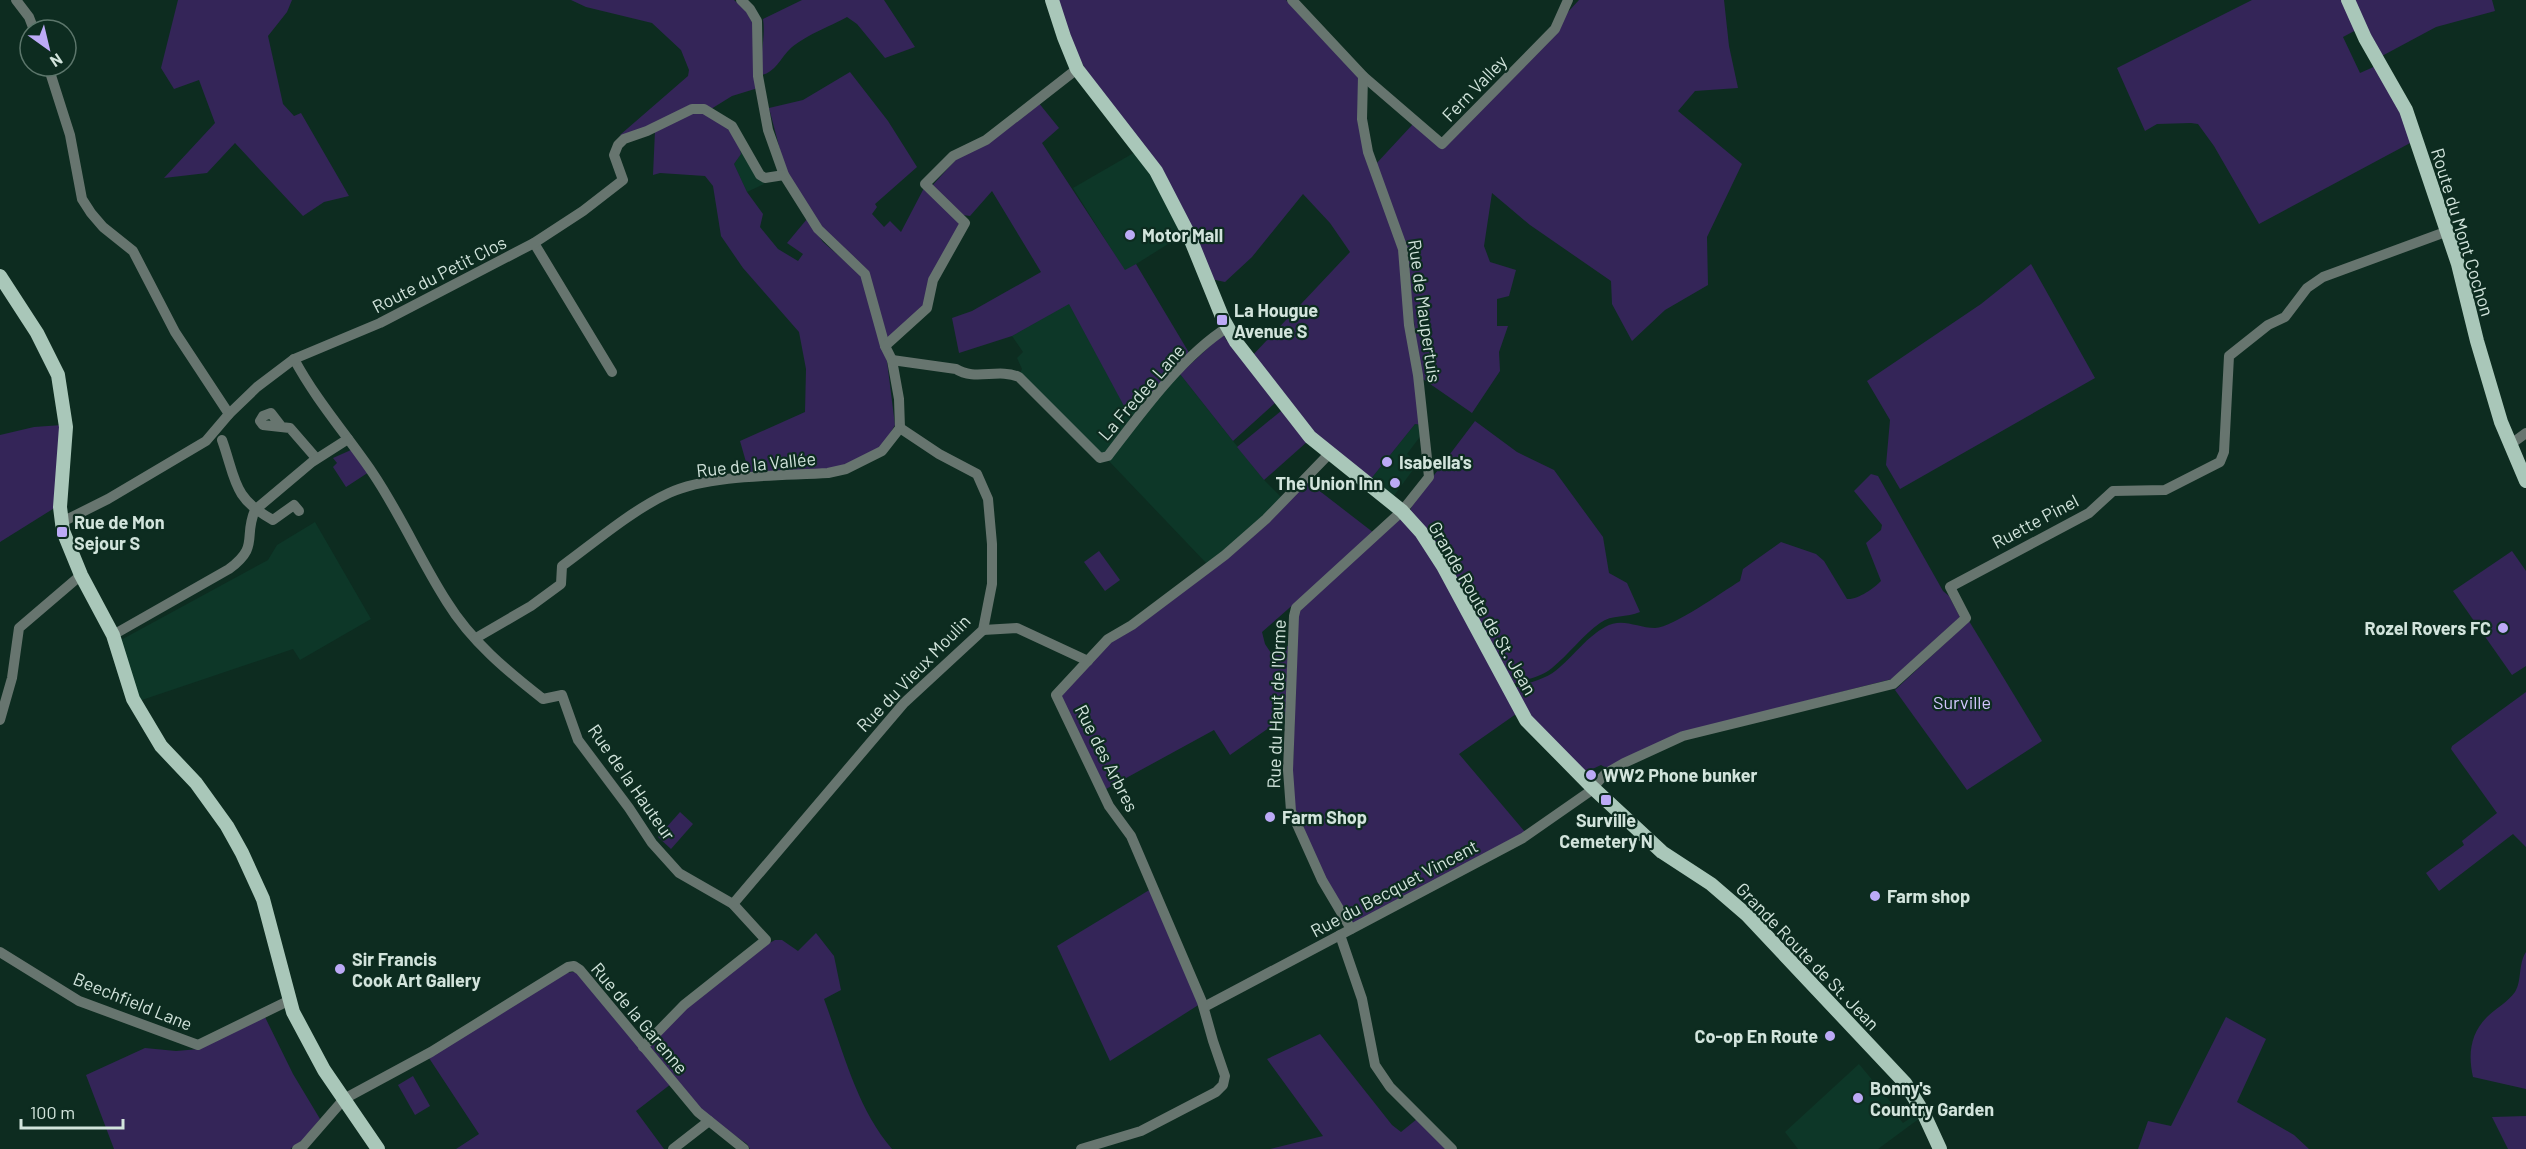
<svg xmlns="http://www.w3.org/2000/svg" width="2526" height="1149" viewBox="0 0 2526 1149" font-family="Barlow,sans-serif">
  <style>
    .built { fill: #0d3728 }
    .green { fill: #342558 }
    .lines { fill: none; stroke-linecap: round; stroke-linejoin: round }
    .minor { stroke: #67756f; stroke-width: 10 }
    .major { stroke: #a9c7b9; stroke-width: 14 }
    .poi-dot { fill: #bcaaf6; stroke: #0d2c20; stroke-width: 2 }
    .labels { text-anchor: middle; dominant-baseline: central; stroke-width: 4.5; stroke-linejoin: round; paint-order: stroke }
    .street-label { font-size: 18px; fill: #d2e4dc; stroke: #0d2c20 }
    .poi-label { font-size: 18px; font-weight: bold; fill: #d2e4dc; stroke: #0d2c20; text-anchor: start }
    .park-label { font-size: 18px; fill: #d2c6fe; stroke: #0d2c20 }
  </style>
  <rect width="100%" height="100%" fill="#0d2c20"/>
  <g class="built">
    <polygon points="739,143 764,184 747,192 734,164 741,154"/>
    <polygon points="1137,151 1163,192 1184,234 1125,271 1073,188"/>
    <polygon points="1069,303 1124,405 1140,391 1150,396 1107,450 1100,455 1019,375 1022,369 1017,358 1023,352 1012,336"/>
    <polygon points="1180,374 1264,480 1283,499 1208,565 1107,459"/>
    <polygon points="1415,424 1422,425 1422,434 1407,454 1418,463 1393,497 1370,480"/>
    <polygon points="315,522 371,619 300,660 293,649 139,701 119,641 268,560 277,545"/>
    <polygon points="1859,1064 1893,1105 1891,1109 1903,1123 1915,1115 1917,1112 1920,1118 1878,1149 1798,1149 1785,1132"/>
  </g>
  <g class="green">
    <polygon points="178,0 292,0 287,12 268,36 283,104 294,116 301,113 349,196 324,202 303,216 235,143 207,173 164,178 215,123 199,80 174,89 161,68"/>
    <polygon points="571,0 734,0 746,11 753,24 758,88 732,96 711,109 705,105 624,137 620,135 688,76 689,70 681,50 652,23 586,7"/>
    <path d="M802,0h82l31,47 -30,11 -28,-34 -10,-7c-16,9 -46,20 -58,33 -8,8 -14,22 -27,25 -3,-19 4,-37 1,-56z"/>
    <polygon points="1056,0 1286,0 1357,76 1361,83 1358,124 1399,251 1422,425 1415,424 1370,480 1321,441 1252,356 1350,252 1330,223 1303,194 1252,257 1225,282 1211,279 1159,166 1088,74 1070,41"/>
    <polygon points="1579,0 1724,0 1729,46 1738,88 1695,91 1678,111 1742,164 1707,237 1708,285 1665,310 1632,341 1612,304 1611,281 1530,225 1492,193 1484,246 1490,262 1516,270 1509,296 1497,299 1497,326 1508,326 1499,352 1500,371 1472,413 1420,377 1406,248 1375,165 1413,124 1442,149"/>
    <polygon points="2252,0 2344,0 2358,29 2343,37 2360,73 2378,65 2401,105 2412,142 2259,224 2214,146 2198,124 2191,123 2157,124 2145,131 2117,68"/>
    <polygon points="2352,0 2492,0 2495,11 2436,27 2380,57"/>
    <polygon points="850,72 888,121 917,167 875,204 877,207 872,214 884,227 890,221 901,232 924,188 962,224 924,307 887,342 868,272 822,227 786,173 769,108 803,100"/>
    <polygon points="1038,102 1059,128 1042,143 1125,270 1136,264 1191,356 1150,396 1140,391 1124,406 1069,304 1012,336 959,353 952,318 972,311 1041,272 992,191 970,216 963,215 931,187 960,155"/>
    <path d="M702,111c20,12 35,19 39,43l-7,10 13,28 16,22 -3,13 18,22 20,12 5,-7 -16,-11 20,-24 16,23 38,33 26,86 8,64 -14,24 -36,17 -18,4 -77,6 -10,-35 65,-29 1,-43 -7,-37 -56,-64 -22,-32 -8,-50 -8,-10 -45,-3 -7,2 2,-44 28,-15z"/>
    <polygon points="2031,264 2095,378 1900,489 1886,465 1890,420 1867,381 1981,304"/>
    <polygon points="1223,334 1227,341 1231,338 1275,403 1233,441 1180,374"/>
    <polygon points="1281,411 1308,441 1264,480 1237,447"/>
    <path d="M1475,421l42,31 37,18 49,67 6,36 18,10 13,29c-13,6 -28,2 -40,11 -18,13 -31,31 -48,45 -10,9 -26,11 -39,16l-103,-173 3,-8z"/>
    <polygon points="62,425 56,507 0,542 0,435 34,427"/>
    <polygon points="351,450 369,472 346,487 333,467 337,463 333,458"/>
    <path d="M1871,474l7,2 65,115 6,5 11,21 -68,62 -141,36 -145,53 -5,-3 -17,8 -44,-42 -26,-43c16,-6 34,-9 46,-21 15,-13 27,-30 45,-40 17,-10 32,1 50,1 19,-1 67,-36 85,-47l3,-12 38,-27 35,12 8,7 23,38c11,1 27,-11 34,-18l-15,-38 15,-13 1,-5 -28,-34z"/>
    <polygon points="1308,482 1374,533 1262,632 1265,644 1273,656 1291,644 1286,716 1230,755 1214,730 1106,789 1061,696 1099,652"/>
    <path d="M1399,517l21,22 16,27 80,148 -57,40 66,78 -172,92c-26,-39 -52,-84 -61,-131l6,-178 5,-10z"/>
    <polygon points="1099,551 1120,580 1105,591 1084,562"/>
    <polygon points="2512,551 2526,571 2526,666 2512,675 2453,591"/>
    <polygon points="1969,621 2042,741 1967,790 1895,690"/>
    <polygon points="2526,692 2526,847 2513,834 2439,891 2426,873 2464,845 2462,841 2497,813 2451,749 2452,746"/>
    <polygon points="680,812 693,824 671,849 658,837"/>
    <polygon points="1151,889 1200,1004 1110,1061 1057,946"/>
    <path d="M816,933l18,23 7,34 -17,9c19,51 32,108 68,150h-142l-3,-5 -43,-30 -57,-66 40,-41 72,-58 16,-9h7l16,11z"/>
    <path d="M2526,952v137l-53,-12c-5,-22 -3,-43 14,-60 9,-9 21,-15 28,-25 7,-11 3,-28 11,-40z"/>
    <polygon points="573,972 578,973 671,1084 636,1111 664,1149 456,1149 479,1134 429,1058 565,973"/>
    <polygon points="264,1015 293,1074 320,1119 304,1139 290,1149 114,1149 86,1075 145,1048 176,1051 199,1049"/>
    <polygon points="2226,1017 2266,1039 2237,1102 2294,1135 2309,1149 2138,1149 2148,1121 2171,1126"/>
    <polygon points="1320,1034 1392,1125 1401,1132 1417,1119 1448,1149 1270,1149 1323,1136 1267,1059"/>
    <polygon points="413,1076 430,1106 415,1115 398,1085"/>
    <polygon points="2526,1116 2526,1149 2508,1149 2492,1117"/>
  </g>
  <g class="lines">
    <g class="minor">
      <polyline points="16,0 29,17 34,30"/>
      <polyline points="741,0 750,9 757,21 758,76 768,130 784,175 818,229 865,274 885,346 892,360 899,399 900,428"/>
      <polyline points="1292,0 1363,76 1442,144 1555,29 1568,0"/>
      <polyline points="48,66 70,135 82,199 91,213 103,227 133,251 175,332 229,414"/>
      <polyline points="534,243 612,372"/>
      <polyline points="885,346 927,308 933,280 965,223 925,184 953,156 986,140 1077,69"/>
      <path d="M294,359c22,41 52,75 78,113 28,41 48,88 75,130 24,39 60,69 96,97l19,-4 16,45 51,68 23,35 27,30 54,31 33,36 -82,65 -41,42"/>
      <path d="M892,360l64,9c18,12 43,-1 63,8l81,81 8,-2c33,-43 74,-100 120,-129"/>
      <polyline points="281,426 271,413 263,416 260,421 263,425 290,428 316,458"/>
      <path d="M222,440c14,39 10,58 51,80l21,-15 5,6"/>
      <polyline points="2511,444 2526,433"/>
      <polyline points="62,522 108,499 206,441 229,414 257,387 294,359 380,323 534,243 583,211 623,180 614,155 618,145 624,139 647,131 692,109 704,109 732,126 760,175 765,178 784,175"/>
      <polyline points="983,630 1017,628 1088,661"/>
      <path d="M113,635l116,-66c31,-23 14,-31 26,-59l57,-48 36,-23"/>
      <path d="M476,638l55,-32 30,-22 1,-18c33,-24 70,-56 107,-73 41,-19 112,-17 159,-20l18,-4 36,-18 18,-23"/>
      <polyline points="0,720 12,678 19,628 81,575"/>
      <polyline points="733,904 904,703 983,630 992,584 992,544 988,499 977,474 939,454 900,428"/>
      <polyline points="1351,929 1322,880 1291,811 1288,770 1294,616 1296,608 1402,511 1429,477 1418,375 1409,325 1403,249 1368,152 1362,119 1363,76"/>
      <polyline points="1340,935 1362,999 1375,1065 1390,1087 1452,1149"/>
      <polyline points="0,952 79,1001 198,1045 288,1001"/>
      <polyline points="1204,1007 1523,838 1589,792 1605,774 1624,763 1683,736 1893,684 1966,618 1950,587 2089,513 2113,491 2165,490 2220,462 2224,452 2229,356 2268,325 2285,317 2307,288 2323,277 2448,231"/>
      <polyline points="297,1149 304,1145 344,1099 431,1052 568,967 574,966 580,970 698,1112 744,1149"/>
      <polyline points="673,1149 709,1121"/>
      <polyline points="1081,1149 1141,1131 1216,1092 1223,1085 1225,1076 1213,1041 1202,1002 1137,850 1131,836 1109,806 1056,695 1108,639 1132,625 1225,555 1266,519 1329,454"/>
    </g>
    <g class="major">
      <polyline points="1052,0 1064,37 1077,69 1156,171 1188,233 1223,319 1236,342 1310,437 1402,511 1421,532 1443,566 1526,720 1592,787 1662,852 1711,884 1747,915 1905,1083 1923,1112 1940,1149"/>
      <polyline points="2348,0 2365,38 2406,110 2458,264 2477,341 2501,422 2526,481"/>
      <polyline points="0,276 37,333 58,375 66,427 60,507 63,531 81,575 113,635 133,699 161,746 196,783 227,826 242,853 263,899 293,1012 324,1070 378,1149"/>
    </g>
  </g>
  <g class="poi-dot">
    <circle cx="1130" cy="235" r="6"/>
    <rect x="1216" y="314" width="12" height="12" rx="3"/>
    <circle cx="1387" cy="462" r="6"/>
    <circle cx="1395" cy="483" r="6"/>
    <rect x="56" y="526" width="12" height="12" rx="3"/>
    <circle cx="2503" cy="628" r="6"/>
    <circle cx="1591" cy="775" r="6"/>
    <rect x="1600" y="794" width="12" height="12" rx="3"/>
    <circle cx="1270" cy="817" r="6"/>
    <circle cx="1875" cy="896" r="6"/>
    <circle cx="340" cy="969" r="6"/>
    <circle cx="1830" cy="1036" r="6"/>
    <circle cx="1858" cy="1098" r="6"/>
  </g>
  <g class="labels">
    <g class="street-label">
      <text transform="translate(1474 88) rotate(-46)">Fern Valley</text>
      <text transform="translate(2463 232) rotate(73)">Route du Mont Cochon</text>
      <text transform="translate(439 274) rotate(-27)">Route du Petit Clos</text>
      <text transform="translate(1425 311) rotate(82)">Rue de Maupertuis</text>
      <text transform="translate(1141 392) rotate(-49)">La Fredee Lane</text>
      <text transform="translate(756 464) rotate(-6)">Rue de la Vallée</text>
      <text transform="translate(2035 521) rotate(-28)">Ruette Pinel</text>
      <text transform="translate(1483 608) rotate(60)">Grande Route de St. Jean</text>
      <text transform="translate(913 673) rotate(-46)">Rue du Vieux Moulin</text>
      <text transform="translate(1276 704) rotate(-88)">Rue du Haut de l'Orme</text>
      <text transform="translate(1107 758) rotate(63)">Rue des Arbres</text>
      <text transform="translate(632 782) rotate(55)">Rue de la Hauteur</text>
      <text transform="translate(1394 888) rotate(-28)">Rue du Becquet Vincent</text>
      <text transform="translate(1808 956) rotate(46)">Grande Route de St. Jean</text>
      <text transform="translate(133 1001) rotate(22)">Beechfield Lane</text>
      <text transform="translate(640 1018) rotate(50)">Rue de la Garenne</text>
    </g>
    <g class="poi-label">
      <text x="1142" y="235">Motor Mall</text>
      <text x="1234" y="310">La Hougue<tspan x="1234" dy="21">Avenue S</tspan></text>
      <text x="1399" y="462">Isabella's</text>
      <text x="1383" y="483" text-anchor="end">The Union Inn</text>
      <text x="74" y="522">Rue de Mon<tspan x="74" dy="21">Sejour S</tspan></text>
      <text x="2491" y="628" text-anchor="end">Rozel Rovers FC</text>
      <text x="1603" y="775">WW2 Phone bunker</text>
      <text x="1282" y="817">Farm Shop</text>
      <text x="1606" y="820" text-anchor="middle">Surville<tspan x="1606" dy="21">Cemetery N</tspan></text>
      <text x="1887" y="896">Farm shop</text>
      <text x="352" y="959">Sir Francis<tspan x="352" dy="21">Cook Art Gallery</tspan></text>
      <text x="1818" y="1036" text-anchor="end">Co-op En Route</text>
      <text x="1870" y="1088">Bonny's<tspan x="1870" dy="21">Country Garden</tspan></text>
    </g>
    <g class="park-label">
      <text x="1962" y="702">Surville</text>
    </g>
  </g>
  <g transform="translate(48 48) rotate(146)"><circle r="28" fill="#0d2c20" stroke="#5c766b" stroke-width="1.5"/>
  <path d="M0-4.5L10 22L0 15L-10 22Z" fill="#bcaaf6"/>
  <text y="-9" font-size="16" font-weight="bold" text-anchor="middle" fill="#d2e4dc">N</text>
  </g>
  <path d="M21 1119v9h102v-9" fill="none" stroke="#d2e4dc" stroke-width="3"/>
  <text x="30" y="1119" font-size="18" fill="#d2e4dc" stroke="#0d2c20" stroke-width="4.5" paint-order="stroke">100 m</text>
</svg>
